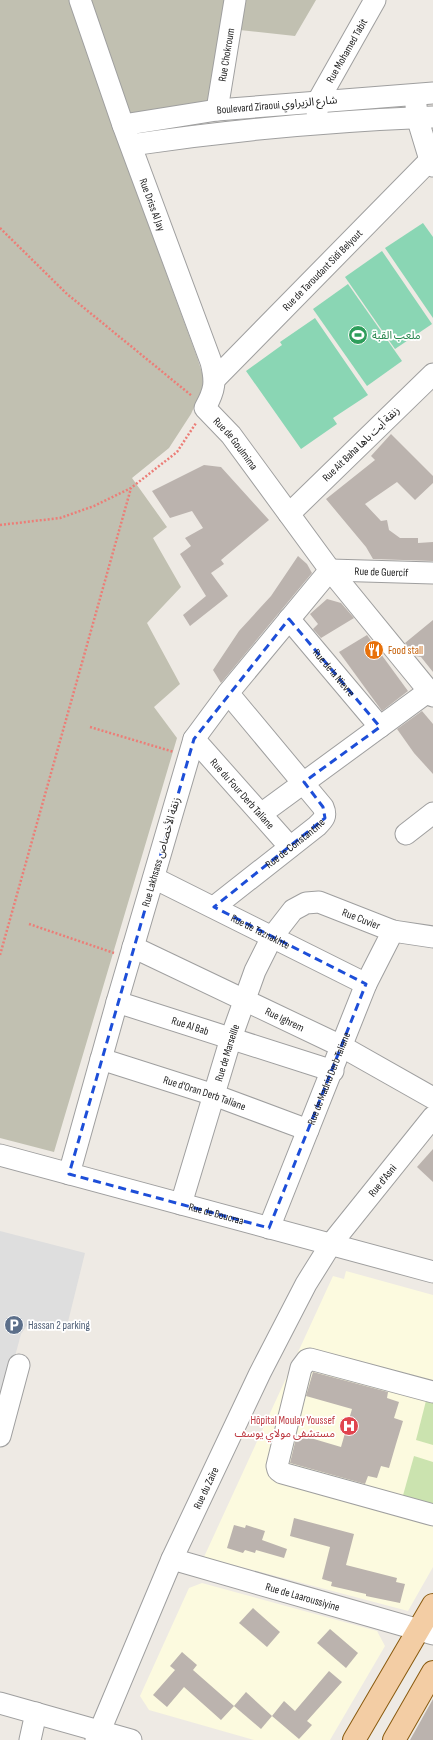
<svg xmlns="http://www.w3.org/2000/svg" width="433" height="1740" viewBox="0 0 433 1740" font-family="'Sofia Sans Condensed','Noto Sans Arabic',sans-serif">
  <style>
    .education { fill: #fcfadf }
    .construction { fill: #c1c0b1 }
    .grass { fill: #cbe3af }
    .pitch { fill: #8ad6b4 }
    .parking { fill: #dedede }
    .building { fill: #bbb3ae }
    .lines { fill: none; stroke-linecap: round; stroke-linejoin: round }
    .minor-casing { stroke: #9f9f9f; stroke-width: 23 }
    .major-casing { stroke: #895a0e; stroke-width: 24 }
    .path { stroke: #ec7d77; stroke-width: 2.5; stroke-dasharray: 2 2; stroke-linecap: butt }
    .minor { stroke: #fff; stroke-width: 21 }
    .major { stroke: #f3cda4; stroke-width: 22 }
    .marked { fill: none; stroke: #1d4ed8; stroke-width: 3; stroke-dasharray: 8 5; stroke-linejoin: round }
    .labels { text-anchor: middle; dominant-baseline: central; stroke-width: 3.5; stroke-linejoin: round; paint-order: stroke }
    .street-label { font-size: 11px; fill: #1e1e1e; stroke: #fff }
    .leisure-label { font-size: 11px; fill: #27864d; stroke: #fff; text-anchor: start }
    .food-label { font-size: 11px; fill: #c56008; stroke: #fff; text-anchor: start }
    .service-label { font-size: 11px; fill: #4e5e75; stroke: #fff; text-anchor: start }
    .health-label { font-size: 11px; fill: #be3a42; stroke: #fff; text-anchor: end }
  </style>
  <rect width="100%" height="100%" fill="#eeeae4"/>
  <g class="education">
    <polygon points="346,1271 433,1295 433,1567 408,1611 204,1557 333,1276 344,1279"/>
    <polygon points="202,1583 377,1631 385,1646 330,1740 254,1740 149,1710 140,1696 189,1588"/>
  </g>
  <polygon class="construction" points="0,0 316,0 295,36 221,28 209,102 110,120 197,357 205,382 191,414 169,448 132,478 167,527 153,538 181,587 147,623 180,684 154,707 177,738 54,1152 0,1138"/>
  <g class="grass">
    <polygon points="427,1397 433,1399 433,1445 416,1440"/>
    <polygon points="414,1456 433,1462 433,1508 402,1499"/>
  </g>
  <g class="pitch">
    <polygon points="423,223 433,237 433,318 385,248"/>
    <polygon points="382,251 432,324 395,349 345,277"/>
    <polygon points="348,284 402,361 367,386 313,309"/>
    <polygon points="315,318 368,395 333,418 337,424 301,449 246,371 282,345 280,342"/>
  </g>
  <polygon class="parking" points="0,1231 85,1253 66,1330 30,1321 21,1334 0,1412"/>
  <g class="building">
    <polygon points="391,434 433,476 433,483 415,500 397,482 365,504 381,521 387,520 389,530 400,538 418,538 418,543 433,542 433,561 373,559 366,547 326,499 375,460 371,456"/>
    <polygon points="204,465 221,467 269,520 221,560 224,564 211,573 228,596 190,626 183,615 206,596 180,554 191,546 185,538 203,528 192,511 170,518 152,491"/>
    <polygon points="298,556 307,564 312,573 221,683 213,670 239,631 271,596"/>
    <polygon points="327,599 341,603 354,618 321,638 313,629 318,624 310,614"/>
    <polygon points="433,620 433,672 421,657 416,656 405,643"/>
    <polygon points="367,635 408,691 382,711 339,652"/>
    <polygon points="422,711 433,724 433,774 414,753 397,729"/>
    <polygon points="433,1149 433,1182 417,1167"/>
    <polygon points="313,1372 388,1392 387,1398 399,1402 394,1418 403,1421 396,1444 389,1468 381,1466 377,1478 368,1476 365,1484 290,1463 297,1434 341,1447 352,1409 306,1396"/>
    <polygon points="294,1518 354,1534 346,1565 397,1578 396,1582 405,1584 400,1603 366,1596 366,1594 331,1586 332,1582 322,1579 330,1547 290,1536"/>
    <polygon points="234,1525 245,1528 246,1525 265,1531 262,1540 287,1549 284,1558 256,1550 255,1553 245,1550 243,1553 227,1548"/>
    <polygon points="253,1608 280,1632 267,1647 239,1623"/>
    <polygon points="330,1629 358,1653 346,1668 317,1643"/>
    <polygon points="182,1652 197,1665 193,1670 234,1706 221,1720 184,1687 167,1707 153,1695 175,1670 170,1666"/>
    <polygon points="329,1671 342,1682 307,1721 312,1725 299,1739 272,1716 284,1701 295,1711"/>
    <polygon points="246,1692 272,1716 261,1729 234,1706"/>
    <polygon points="433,1699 433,1740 410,1740"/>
  </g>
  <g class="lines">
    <g class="minor-casing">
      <g id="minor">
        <path id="s1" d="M80,0l43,125 88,237c5,20 4,28 -6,46l26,27 99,135 103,126"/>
        <polyline points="416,105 417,117 430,160 433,166"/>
        <path id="s2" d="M217,110l18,-110"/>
        <path id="s3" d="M317,112l1,-11 57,-101"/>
        <polyline points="123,125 217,110 433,93"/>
        <path d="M131,145c100,-15 201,-24 302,-28"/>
        <path id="s4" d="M215,379l215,-219"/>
        <polyline points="289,514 433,374"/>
        <path id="s5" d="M289,619l91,108"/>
        <path id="s6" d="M194,739l96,108"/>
        <polyline points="261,814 429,691"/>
        <polyline points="406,834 433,813"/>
        <path id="s7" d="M154,878l212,106"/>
        <path id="s8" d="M214,907l103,-81c7,-7 10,-10 6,-19l-95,-114"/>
        <path id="s9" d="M133,947l208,99 92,52"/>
        <path id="s10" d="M117,1002l216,69"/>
        <path id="s11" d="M101,1059l113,36 94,35"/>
        <path id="s12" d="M0,1155l433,117"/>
        <path id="s13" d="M69,1174l48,-172 77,-263 34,-46 102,-123 103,3"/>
        <path id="s14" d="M181,1204l50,-166 24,-67 17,-34 21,-27 13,-7 13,-1 74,29 40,6"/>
        <path id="s15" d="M269,1228l97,-244 27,-53"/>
        <polyline points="433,1392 310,1359 307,1360 301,1368 277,1466 278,1470 282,1473 433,1515"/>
        <polyline points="0,1436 19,1365"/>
        <path id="s16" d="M172,1559l261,75"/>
        <polyline points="0,1703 131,1740"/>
        <polyline points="30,1740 36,1713"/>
        <path id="s17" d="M96,1740l76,-181 88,-186 46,-89 25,-40 102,-127"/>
      </g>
    </g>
    <g class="major-casing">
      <g id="major">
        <polyline points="354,1740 433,1605"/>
        <polyline points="394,1740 433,1672"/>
      </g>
    </g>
    <g class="path">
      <polyline points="0,228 67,294 192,396"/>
      <polyline points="0,525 60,518 94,506 131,488 177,452 196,423"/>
      <polyline points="90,727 174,752"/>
      <polyline points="29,924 114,953"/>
      <polyline points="0,955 131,488"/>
    </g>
    <use href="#minor" class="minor"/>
    <use href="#major" class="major"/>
  </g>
  <path class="marked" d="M289,619l91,108 -76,55 19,25 2,11 -111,89 152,77 -97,244 -200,-54 125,-435z"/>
  <defs>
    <g id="stadium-disc" transform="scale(1)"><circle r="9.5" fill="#2e9e5b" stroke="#fff"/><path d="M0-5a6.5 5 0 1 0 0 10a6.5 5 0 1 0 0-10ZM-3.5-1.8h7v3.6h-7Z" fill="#fff"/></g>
    <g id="restaurant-disc" transform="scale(1)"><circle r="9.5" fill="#e8710a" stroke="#fff"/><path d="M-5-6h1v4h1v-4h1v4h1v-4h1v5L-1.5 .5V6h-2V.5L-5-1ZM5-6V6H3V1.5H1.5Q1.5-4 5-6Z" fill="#fff"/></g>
    <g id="parking-disc" transform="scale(1)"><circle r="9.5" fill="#5c6f8a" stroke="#fff"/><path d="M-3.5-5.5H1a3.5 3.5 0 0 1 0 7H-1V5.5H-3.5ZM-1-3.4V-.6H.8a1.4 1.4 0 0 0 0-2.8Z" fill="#fff"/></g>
    <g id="hospital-disc" transform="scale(1)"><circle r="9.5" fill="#e0444e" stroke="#fff"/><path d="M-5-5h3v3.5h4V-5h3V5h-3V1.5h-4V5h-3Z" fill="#fff"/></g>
  </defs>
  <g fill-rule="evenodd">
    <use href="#stadium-disc" x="358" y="335"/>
    <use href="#restaurant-disc" x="374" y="650"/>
    <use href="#parking-disc" x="14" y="1325"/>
    <use href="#hospital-disc" x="349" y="1426"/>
  </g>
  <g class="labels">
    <g class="street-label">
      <text stroke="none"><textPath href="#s3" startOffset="69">Rue Mohamed Tabit</textPath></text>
      <text stroke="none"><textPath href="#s2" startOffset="56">Rue Chokroum</textPath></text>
      <text transform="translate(277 105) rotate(-5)">Boulevard Ziraoui شارع الزيراوي</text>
      <text stroke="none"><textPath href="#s1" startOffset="217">Rue Driss Al Jay</textPath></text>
      <text stroke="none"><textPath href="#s4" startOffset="153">Rue de Taroudant Sidi Belyout</textPath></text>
      <text stroke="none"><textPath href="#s1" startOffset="480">Rue de Goulmima</textPath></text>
      <text transform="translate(361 444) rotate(-44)">Rue Ait Baha زنقة أيت باها</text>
      <text stroke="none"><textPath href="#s13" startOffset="721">Rue de Guercif</textPath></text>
      <text stroke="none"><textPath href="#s5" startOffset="70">Rue de la Nievre</textPath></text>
      <text stroke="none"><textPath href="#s6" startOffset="73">Rue du Four Derb Taliane</textPath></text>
      <text stroke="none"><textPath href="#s8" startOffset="103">Rue de Constantine</textPath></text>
      <text transform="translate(161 852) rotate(-74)">Rue Lakhsass زنقة الأخصاص</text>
      <text stroke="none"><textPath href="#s14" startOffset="390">Rue Cuvier</textPath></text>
      <text stroke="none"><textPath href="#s7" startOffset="119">Rue de Taznakhte</textPath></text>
      <text stroke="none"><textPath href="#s9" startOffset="168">Rue Ighrem</textPath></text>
      <text stroke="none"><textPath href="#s10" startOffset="77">Rue Al Bab</textPath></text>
      <text stroke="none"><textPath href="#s14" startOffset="158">Rue de Marseille</textPath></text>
      <text stroke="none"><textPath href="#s15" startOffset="161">Rue de Madrid Derb Taliane</textPath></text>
      <text stroke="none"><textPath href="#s11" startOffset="109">Rue d'Oran Derb Taliane</textPath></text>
      <text stroke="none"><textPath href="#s17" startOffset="631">Rue d'Asni</textPath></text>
      <text stroke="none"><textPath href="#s12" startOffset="224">Rue de Boucraa</textPath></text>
      <text stroke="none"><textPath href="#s17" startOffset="275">Rue du Zaïre</textPath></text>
      <text stroke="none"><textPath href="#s16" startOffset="136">Rue de Laaroussiyine</textPath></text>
    </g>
    <g class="leisure-label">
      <text x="372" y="335">ملعب القبة</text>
    </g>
    <g class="food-label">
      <text x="388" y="650">Food stall</text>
    </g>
    <g class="service-label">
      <text x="28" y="1325">Hassan 2 parking</text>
    </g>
    <g class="health-label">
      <text x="335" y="1420">Hôpital Moulay Youssef<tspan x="335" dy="13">مستشفى مولاي يوسف</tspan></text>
    </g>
  </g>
</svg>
